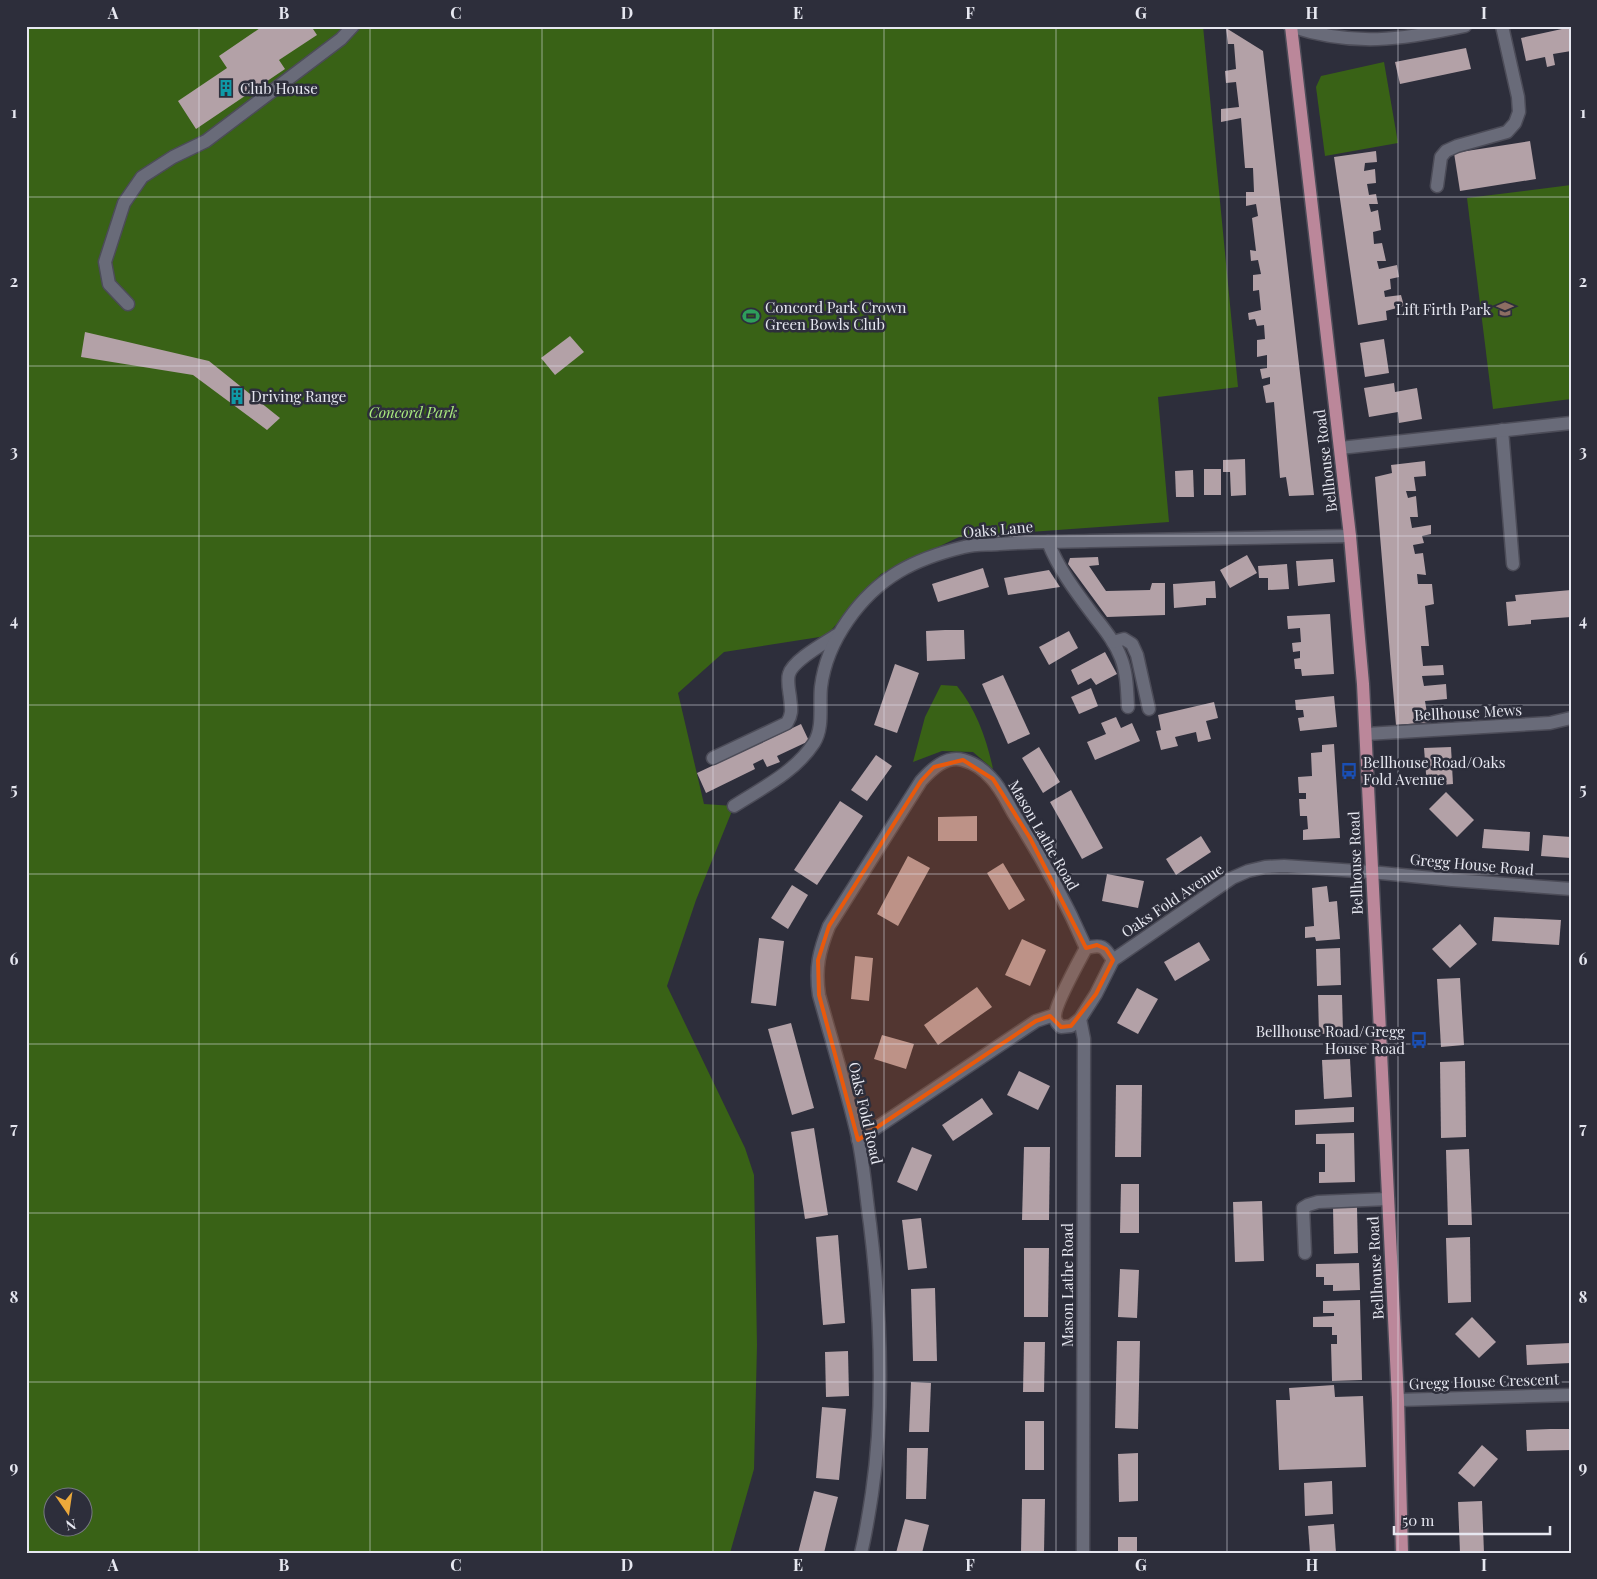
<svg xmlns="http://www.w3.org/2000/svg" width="1597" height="1579" viewBox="0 0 1597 1579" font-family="'Playfair Display',serif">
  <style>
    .green { fill: #396216; fill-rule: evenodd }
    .building { fill: #b3a1a7 }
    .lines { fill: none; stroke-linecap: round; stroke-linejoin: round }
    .minor-casing { stroke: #4c4c58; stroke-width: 15 }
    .major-casing { stroke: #4c4c58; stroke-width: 15 }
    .minor { stroke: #696b79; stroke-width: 12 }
    .major { stroke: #bb879a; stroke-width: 12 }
    .marked { fill: #e8590c; fill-opacity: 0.2; stroke: #e8590c; stroke-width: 4; stroke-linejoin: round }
    .grid { fill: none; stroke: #e6e7f0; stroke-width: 1; stroke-opacity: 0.55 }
    .labels { text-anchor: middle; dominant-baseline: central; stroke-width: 5; stroke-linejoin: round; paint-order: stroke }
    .poi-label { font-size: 15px; fill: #e6e7f0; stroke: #2d2e3b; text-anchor: start }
    .park-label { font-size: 15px; font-style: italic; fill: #aaeb7f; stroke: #2d2e3b }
    .street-label { font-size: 15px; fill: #e6e7f0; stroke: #2d2e3b }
    .neatline { fill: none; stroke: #e6e7f0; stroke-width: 2 }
    .grid-label { font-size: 16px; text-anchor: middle; font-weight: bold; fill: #e6e7f0 }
  </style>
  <rect width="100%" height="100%" fill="#2d2e3b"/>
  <g class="green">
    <path d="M26,26h1177l35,361 -80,10 11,125 -210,15 -78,37 -55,62 -102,16 -46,41 26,111 30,2 -38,94 -29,86 78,162 9,27 3,170 -3,124 -24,84h-704zM52,1496h30v30h-30z"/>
    <polygon points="1384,62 1398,143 1325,156 1316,87 1321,76"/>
    <polygon points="1571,185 1571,399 1493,409 1467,198"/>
    <path d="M941,685l16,1c19,23 30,54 36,83l-20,-17 -31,-1 -29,11 12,-45z"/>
  </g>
  <g class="building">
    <polygon points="263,26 311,26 317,35 279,60 285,69 196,129 178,101 227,68 219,56"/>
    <polygon points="1571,27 1571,51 1553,54 1555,65 1547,67 1545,57 1526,61 1521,38"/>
    <polygon points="1226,28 1263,51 1314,495 1289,496 1286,477 1280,478 1274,402 1266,403 1263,386 1270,384 1270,377 1262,379 1260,369 1267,368 1267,355 1257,357 1257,340 1265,339 1264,325 1257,326 1255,319 1249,320 1248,313 1261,310 1259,290 1253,291 1253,275 1261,274 1258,260 1251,261 1250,250 1256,251 1252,218 1258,216 1256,204 1246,206 1246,192 1254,192 1253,168 1245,168 1241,118 1221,122 1221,109 1239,107 1236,82 1226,83 1225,71 1236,69 1234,44 1228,44"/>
    <polygon points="1466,48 1471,69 1400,84 1395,62"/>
    <polygon points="1530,141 1536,179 1460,191 1454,153"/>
    <polygon points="1376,151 1377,162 1365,163 1364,171 1375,169 1376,183 1367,184 1369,195 1376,194 1378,204 1369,204 1371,212 1378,210 1381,230 1373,232 1374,244 1382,243 1386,261 1377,261 1379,269 1397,265 1399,277 1390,279 1391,289 1384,291 1385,297 1401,295 1404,306 1386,311 1387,320 1358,325 1334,157"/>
    <polygon points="85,332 209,361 280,418 267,430 193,375 81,357"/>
    <polygon points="570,336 584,352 555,375 541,358"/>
    <polygon points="1384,339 1389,373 1365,377 1360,343"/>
    <polygon points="1394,383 1395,392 1417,388 1422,419 1399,423 1398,412 1369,417 1364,388"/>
    <polygon points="1245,459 1246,495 1231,496 1230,472 1223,472 1223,460"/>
    <polygon points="1425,461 1426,476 1414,477 1416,491 1406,491 1408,498 1416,496 1418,517 1410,517 1412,528 1431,525 1431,534 1422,536 1424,543 1413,545 1415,554 1423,553 1426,575 1417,574 1418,584 1432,584 1434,604 1425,606 1429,646 1421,646 1423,666 1443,665 1444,675 1422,676 1424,686 1446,684 1447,699 1425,701 1427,713 1442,711 1444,721 1396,725 1375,477 1392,473 1391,465"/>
    <rect x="1204" y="469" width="17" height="26"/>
    <polygon points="1193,470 1194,497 1176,497 1175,471"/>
    <polygon points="1247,555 1257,573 1230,588 1220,570"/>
    <polygon points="1098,557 1099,565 1089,566 1106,591 1150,590 1152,583 1165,583 1165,615 1107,617 1068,564 1070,558"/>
    <polygon points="1333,559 1335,582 1298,586 1296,561"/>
    <polygon points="1287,564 1289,589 1268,590 1268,578 1259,578 1258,566"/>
    <polygon points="983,568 989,587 938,602 932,584"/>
    <polygon points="1049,570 1060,587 1008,595 1004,578"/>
    <polygon points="1215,581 1216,598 1206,598 1206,605 1174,608 1173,584"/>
    <polygon points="1571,590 1571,617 1531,620 1531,624 1508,626 1506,602 1516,601 1515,595"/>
    <polygon points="1330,614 1334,674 1302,676 1301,669 1295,669 1294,659 1300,658 1300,651 1293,652 1292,643 1301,642 1300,628 1288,629 1287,616"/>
    <polygon points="945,630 964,630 965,659 927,661 926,631"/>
    <polygon points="1069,631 1078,648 1049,665 1039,647"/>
    <polygon points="1105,652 1117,674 1096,685 1091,678 1078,685 1071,670"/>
    <polygon points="895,664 919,673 897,733 874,725"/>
    <polygon points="1003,675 1030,734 1008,744 982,684"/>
    <polygon points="1091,688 1098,706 1079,714 1071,697"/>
    <polygon points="1334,696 1337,727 1300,731 1298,718 1304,717 1303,710 1296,710 1295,700"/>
    <polygon points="1214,702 1218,718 1206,721 1211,739 1198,742 1196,732 1175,737 1178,746 1161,750 1156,731 1161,730 1158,715"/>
    <polygon points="1116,717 1121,728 1132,723 1140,741 1095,760 1087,742 1106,734 1101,723"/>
    <polygon points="801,724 809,741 777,756 780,762 767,767 763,759 753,764 755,769 706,793 697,773"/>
    <polygon points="1334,744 1340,838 1303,840 1303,830 1308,829 1307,816 1300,816 1299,799 1306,799 1306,793 1299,793 1298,777 1312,776 1311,753 1322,752 1322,745"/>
    <polygon points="1039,747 1060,782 1043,793 1022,758"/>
    <polygon points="1451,747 1453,784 1427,786 1424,748"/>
    <polygon points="876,755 892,766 867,801 851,790"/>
    <polygon points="1071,790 1103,848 1082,859 1050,802"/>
    <polygon points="1446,792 1474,820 1457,837 1429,809"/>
    <polygon points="840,801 863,816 817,885 794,870"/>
    <polygon points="977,816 977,841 938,841 938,817"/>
    <polygon points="1484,829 1530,832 1529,851 1482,848"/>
    <polygon points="1543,835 1571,837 1571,858 1541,856"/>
    <polygon points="1201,836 1211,852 1176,875 1166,859"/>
    <polygon points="908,856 930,868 898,926 877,914"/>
    <polygon points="1003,863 1025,900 1009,910 987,873"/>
    <polygon points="1107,874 1144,881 1138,908 1102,901"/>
    <polygon points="792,885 808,895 788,929 771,918"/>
    <polygon points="1327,886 1329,902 1337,901 1340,939 1316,941 1315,937 1305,938 1305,927 1314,926 1312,888"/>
    <polygon points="1494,917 1561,920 1559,945 1492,941"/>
    <polygon points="1460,924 1477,944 1450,968 1432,949"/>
    <polygon points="759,938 784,941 776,1006 751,1003"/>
    <polygon points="1022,939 1046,950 1030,986 1005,975"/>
    <polygon points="1199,942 1210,960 1175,981 1164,962"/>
    <polygon points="1340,948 1341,985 1317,986 1316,949"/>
    <polygon points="855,956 873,958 869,1001 851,999"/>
    <polygon points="1460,978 1464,1045 1441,1047 1437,979"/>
    <polygon points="977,987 992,1007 938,1045 924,1025"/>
    <polygon points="1137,988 1158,999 1138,1034 1117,1023"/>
    <polygon points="1318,995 1342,995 1343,1033 1319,1034"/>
    <polygon points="791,1023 814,1108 792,1115 768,1029"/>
    <polygon points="882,1035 914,1044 906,1069 874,1059"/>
    <polygon points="1350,1059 1352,1097 1324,1099 1322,1060"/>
    <polygon points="1465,1061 1466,1137 1441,1138 1440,1062"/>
    <polygon points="1019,1071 1050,1086 1038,1110 1007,1095"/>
    <polygon points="1116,1085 1142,1085 1141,1157 1115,1157"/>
    <polygon points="982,1098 993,1114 953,1141 942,1125"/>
    <polygon points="1354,1107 1354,1122 1295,1125 1295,1110"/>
    <polygon points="814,1128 828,1215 805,1219 791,1132"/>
    <polygon points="1354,1133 1355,1182 1319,1183 1319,1172 1325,1172 1325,1144 1316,1144 1316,1134"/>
    <polygon points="912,1147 932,1155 917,1191 897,1182"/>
    <polygon points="1024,1147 1050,1147 1049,1220 1022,1220"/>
    <polygon points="1469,1149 1472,1225 1448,1225 1446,1150"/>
    <polygon points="1121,1184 1139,1184 1139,1233 1120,1233"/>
    <polygon points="1262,1201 1264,1261 1235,1262 1233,1202"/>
    <polygon points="1333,1207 1357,1207 1358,1253 1334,1254"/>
    <polygon points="921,1218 927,1268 908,1270 902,1220"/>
    <polygon points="838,1235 845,1323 823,1325 816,1237"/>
    <polygon points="1470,1237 1471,1302 1448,1303 1446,1238"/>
    <polygon points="1024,1248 1049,1248 1048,1317 1024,1317"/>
    <polygon points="1359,1263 1360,1290 1333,1291 1333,1285 1324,1285 1324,1277 1316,1277 1316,1264"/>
    <polygon points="1120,1269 1139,1270 1137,1318 1118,1317"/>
    <polygon points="935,1288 937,1361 913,1361 911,1289"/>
    <polygon points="1360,1300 1362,1380 1332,1381 1331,1344 1337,1344 1337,1335 1332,1335 1332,1327 1313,1327 1313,1317 1334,1316 1334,1313 1323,1313 1323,1301"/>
    <polygon points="1472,1317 1496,1342 1479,1358 1455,1334"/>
    <polygon points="1117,1341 1140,1341 1138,1429 1115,1428"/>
    <polygon points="1024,1342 1045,1342 1044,1392 1023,1392"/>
    <polygon points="1571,1343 1571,1363 1527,1365 1526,1345"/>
    <polygon points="848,1351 849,1396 826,1397 825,1352"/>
    <polygon points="911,1382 931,1383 929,1432 909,1432"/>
    <polygon points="1334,1385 1335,1397 1363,1396 1366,1467 1279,1470 1276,1400 1290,1400 1289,1388"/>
    <polygon points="822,1407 846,1409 839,1480 816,1478"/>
    <rect x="1025" y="1421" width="19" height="49"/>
    <polygon points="1550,1429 1571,1429 1571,1450 1527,1451 1526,1430"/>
    <polygon points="1482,1445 1498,1459 1474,1487 1458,1473"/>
    <polygon points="907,1448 928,1448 926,1499 906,1499"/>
    <polygon points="1138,1453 1138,1501 1119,1502 1118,1454"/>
    <polygon points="1332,1481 1333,1514 1305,1516 1304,1483"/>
    <polygon points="814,1491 838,1497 829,1532 824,1553 798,1553"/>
    <polygon points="1022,1499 1045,1499 1044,1553 1021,1553"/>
    <polygon points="1482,1501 1484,1553 1460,1553 1458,1502"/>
    <polygon points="905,1519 929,1525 922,1553 896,1553"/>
    <polygon points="1334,1524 1336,1553 1310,1553 1308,1526"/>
    <rect x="1118" y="1537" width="19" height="16"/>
  </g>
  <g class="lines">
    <g class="minor-casing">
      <g id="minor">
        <path d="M1290,26c64,21 111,14 175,0"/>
        <polyline points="1437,186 1441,157 1446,151 1457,146 1507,132 1515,123 1519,112 1518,97 1502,26"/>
        <polyline points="128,304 109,284 105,262 124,203 142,177 173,157 206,141 341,39 353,26"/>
        <polyline points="1502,430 1513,564"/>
        <polyline points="1340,448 1571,423"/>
        <path d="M1048,542c11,28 28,50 46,74 10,13 21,26 27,42 6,15 6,32 7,49"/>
        <polyline points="1113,642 1124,639 1132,644 1137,655 1149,709"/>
        <polyline points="1366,734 1550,723 1571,718"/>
        <path d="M713,758l74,-35c6,-10 4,-15 3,-26 -1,-7 -3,-17 -1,-23 4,-14 36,-31 48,-39"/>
        <path d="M734,806c28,-18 61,-34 80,-63 10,-16 5,-38 7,-56 3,-25 13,-47 27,-67 30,-43 66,-61 116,-73 11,-3 24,-2 35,-3 30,-2 61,-2 91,-3 87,-2 173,-3 260,-5"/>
        <path d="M1113,960c-9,-14 -11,-16 -27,-12 -7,13 -32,58 -31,69 0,5 3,7 6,10l10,-1 9,-7 16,-25 17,-34 119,-82 16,-7 17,-4 19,-1 87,6 81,8 119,9"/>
        <polyline points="1080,1019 1084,1039 1083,1553"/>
        <polyline points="858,1140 1036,1021 1054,1015"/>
        <polyline points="1305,1253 1303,1208 1308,1205 1318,1202 1388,1199"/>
        <polyline points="1398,1400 1571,1395"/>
        <path d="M861,1553c5,-20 8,-40 11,-60 13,-89 9,-179 -2,-269 -4,-28 -6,-58 -12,-86 -11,-48 -26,-96 -39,-143 -4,-27 0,-44 10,-69l92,-145c10,-11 25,-26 42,-21 11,3 21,10 28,18 10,10 16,24 23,36 27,42 52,88 72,134"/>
      </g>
    </g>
    <g class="major-casing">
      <polyline id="major" points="1291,26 1350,536 1363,684 1398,1400 1402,1553"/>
    </g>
    <use href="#minor" class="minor"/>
    <use href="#major" class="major"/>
  </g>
  <path class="marked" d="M963,760l30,19 37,59 56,110 11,-3 9,4 7,11 -17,34 -25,32 -10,1 -11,-11 -14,5 -178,119 -39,-145 -1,-35 11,-34 92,-145 13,-14z"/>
  <path class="grid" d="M199,26v1527M370,26v1527M542,26v1527M713,26v1527M884,26v1527M1056,26v1527M1227,26v1527M1398,26v1527M26,197h1545M26,366h1545M26,536h1545M26,705h1545M26,874h1545M26,1044h1545M26,1213h1545M26,1382h1545"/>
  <defs>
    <g id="building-bare" transform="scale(1.35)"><path d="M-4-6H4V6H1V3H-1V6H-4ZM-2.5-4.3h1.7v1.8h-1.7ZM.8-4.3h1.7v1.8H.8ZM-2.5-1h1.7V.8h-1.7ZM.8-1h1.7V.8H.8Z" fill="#0f9aa8" stroke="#2d2e3b" stroke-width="2.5" paint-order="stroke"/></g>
    <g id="school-bare" transform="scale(1.35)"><path d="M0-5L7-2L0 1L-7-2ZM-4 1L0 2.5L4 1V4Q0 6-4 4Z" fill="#8d6e63" stroke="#2d2e3b" stroke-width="2.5" paint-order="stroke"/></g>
    <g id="stadium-bare" transform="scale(1.35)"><path d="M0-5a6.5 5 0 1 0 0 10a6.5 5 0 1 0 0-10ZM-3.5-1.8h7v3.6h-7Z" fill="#2e9e5b" stroke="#2d2e3b" stroke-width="2.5" paint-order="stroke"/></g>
    <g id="bus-bare" transform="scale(1.35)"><path d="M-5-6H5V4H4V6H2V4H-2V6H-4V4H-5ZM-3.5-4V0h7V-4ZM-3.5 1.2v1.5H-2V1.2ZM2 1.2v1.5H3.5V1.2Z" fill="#1a4fb4" stroke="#2d2e3b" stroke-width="2.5" paint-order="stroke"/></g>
  </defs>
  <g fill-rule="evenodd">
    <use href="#building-bare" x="226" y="88"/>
    <use href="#school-bare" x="1505" y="309"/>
    <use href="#stadium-bare" x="751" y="316"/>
    <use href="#building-bare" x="237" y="396"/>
    <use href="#bus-bare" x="1349" y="771"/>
    <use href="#bus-bare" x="1419" y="1040"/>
  </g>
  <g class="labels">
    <g class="poi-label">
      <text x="240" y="88">Club House</text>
      <text x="765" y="307">Concord Park Crown<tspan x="765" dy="17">Green Bowls Club</tspan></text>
      <text x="1491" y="309" text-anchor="end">Lift Firth Park</text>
      <text x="251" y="396">Driving Range</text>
      <text x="1363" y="762">Bellhouse Road/Oaks<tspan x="1363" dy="17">Fold Avenue</tspan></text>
      <text x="1405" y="1031" text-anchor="end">Bellhouse Road/Gregg<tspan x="1405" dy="17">House Road</tspan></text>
    </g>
    <g class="park-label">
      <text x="413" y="412">Concord Park</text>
    </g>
    <g class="street-label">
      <text transform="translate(1325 461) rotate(-97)">Bellhouse Road</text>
      <text transform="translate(998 529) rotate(-5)">Oaks Lane</text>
      <text transform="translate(1468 712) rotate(-3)">Bellhouse Mews</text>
      <text transform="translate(1044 835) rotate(60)">Mason Lathe Road</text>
      <text transform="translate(1355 863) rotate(-92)">Bellhouse Road</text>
      <text transform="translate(1472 864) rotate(5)">Gregg House Road</text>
      <text transform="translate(1172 900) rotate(-34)">Oaks Fold Avenue</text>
      <text transform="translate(866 1113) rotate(77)">Oaks Fold Road</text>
      <text transform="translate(1375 1268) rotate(-93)">Bellhouse Road</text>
      <text transform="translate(1067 1285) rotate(-90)">Mason Lathe Road</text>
      <text transform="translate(1484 1381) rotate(-2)">Gregg House Crescent</text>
    </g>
  </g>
  <rect width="1597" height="1579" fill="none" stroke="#2d2e3b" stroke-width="55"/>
  <g transform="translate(68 1512) rotate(167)"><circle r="24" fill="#2d2e3b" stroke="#777883"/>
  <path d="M0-4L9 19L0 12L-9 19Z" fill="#eca93b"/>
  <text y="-8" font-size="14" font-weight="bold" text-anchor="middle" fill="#e6e7f0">N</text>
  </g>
  <path d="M1394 1526v8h156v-8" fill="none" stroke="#e6e7f0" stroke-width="2.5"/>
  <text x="1402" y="1526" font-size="15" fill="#e6e7f0" stroke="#2d2e3b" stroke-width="4" paint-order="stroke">50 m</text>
  <rect x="28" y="28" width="1542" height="1524" class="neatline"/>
  <g class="grid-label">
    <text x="113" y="19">A</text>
    <text x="284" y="19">B</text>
    <text x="456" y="19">C</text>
    <text x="627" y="19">D</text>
    <text x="798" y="19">E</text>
    <text x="970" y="19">F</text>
    <text x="1141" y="19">G</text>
    <text x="1312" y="19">H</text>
    <text x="1484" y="19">I</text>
    <text x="14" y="118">1</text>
    <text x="1583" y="118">1</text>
    <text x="14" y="287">2</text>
    <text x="1583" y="287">2</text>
    <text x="14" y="457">3</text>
    <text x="1583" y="457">3</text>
    <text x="14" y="626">4</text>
    <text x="1583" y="626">4</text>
    <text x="14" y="795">5</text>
    <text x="1583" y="795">5</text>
    <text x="14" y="965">6</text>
    <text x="1583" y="965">6</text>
    <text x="14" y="1134">7</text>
    <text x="1583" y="1134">7</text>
    <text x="14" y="1303">8</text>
    <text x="1583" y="1303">8</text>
    <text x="14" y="1473">9</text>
    <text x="1583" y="1473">9</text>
    <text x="113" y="1571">A</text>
    <text x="284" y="1571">B</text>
    <text x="456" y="1571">C</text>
    <text x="627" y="1571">D</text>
    <text x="798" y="1571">E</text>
    <text x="970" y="1571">F</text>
    <text x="1141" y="1571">G</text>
    <text x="1312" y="1571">H</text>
    <text x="1484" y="1571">I</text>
  </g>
</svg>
